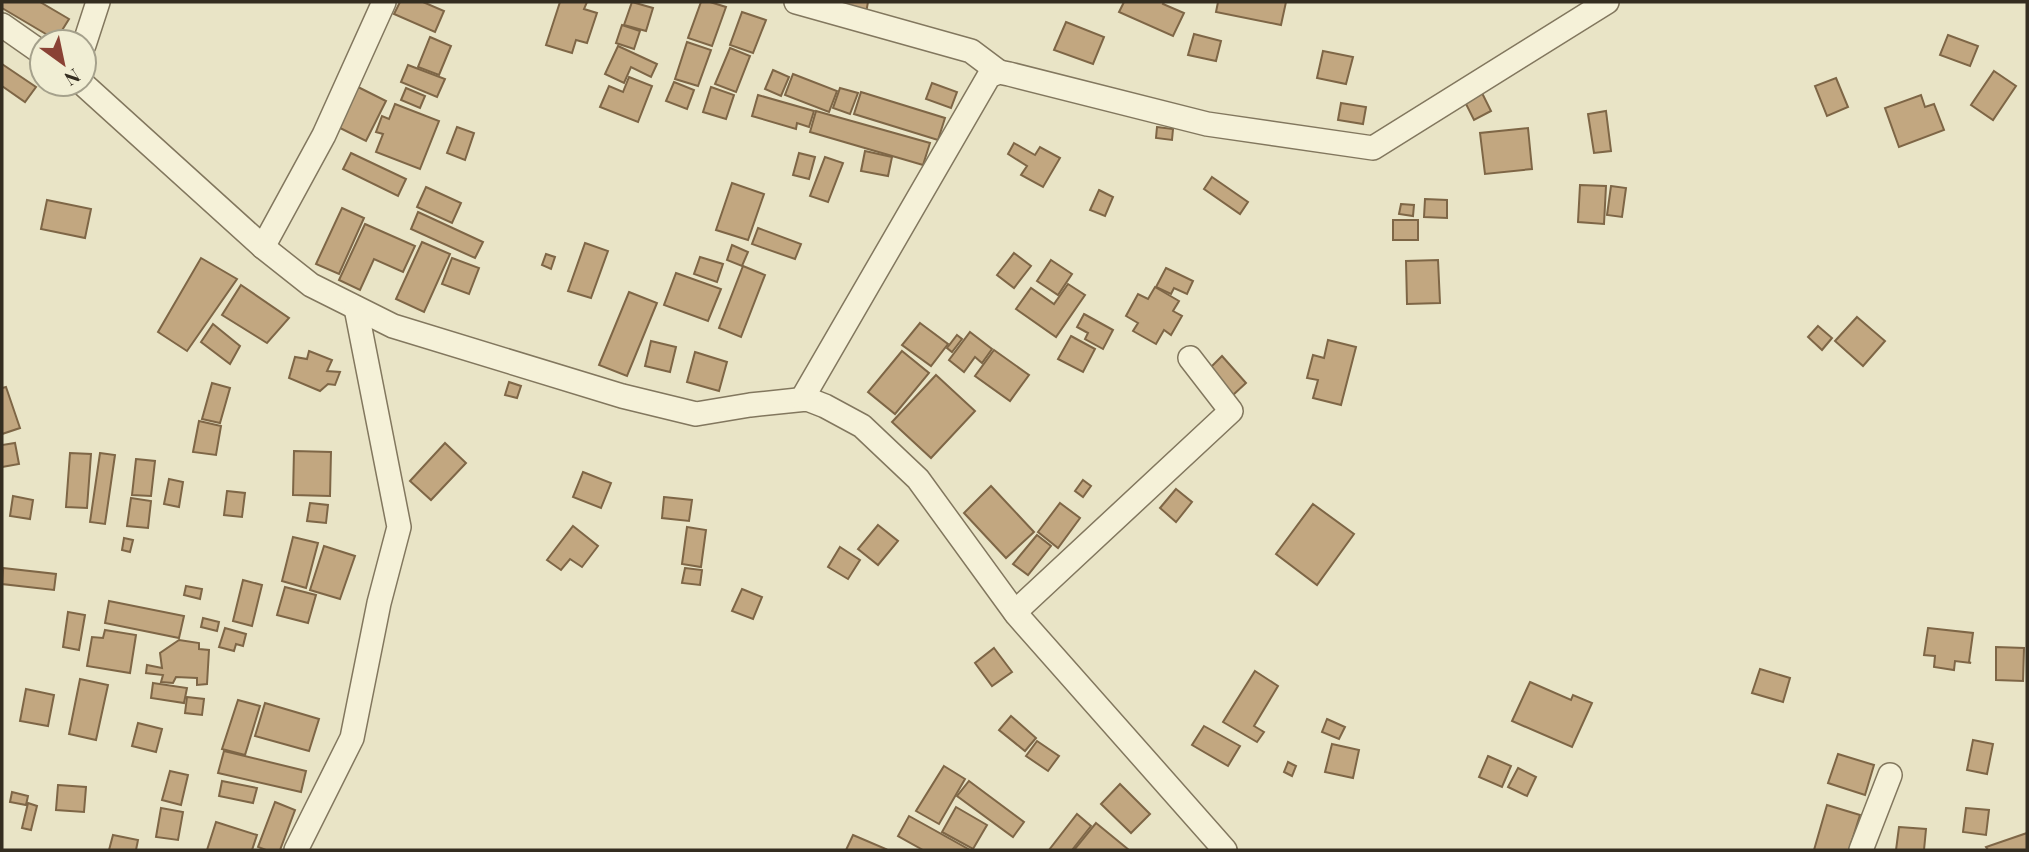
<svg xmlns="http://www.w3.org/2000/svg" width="2029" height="852" viewBox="0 0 2029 852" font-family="'Playfair Display',serif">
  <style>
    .building { fill: #c2a780; stroke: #7e6646; stroke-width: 2 }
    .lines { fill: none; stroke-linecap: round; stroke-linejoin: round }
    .minor-casing { stroke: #82775e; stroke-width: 26 }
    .minor { stroke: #f5f1d8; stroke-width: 23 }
  </style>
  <rect width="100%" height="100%" fill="#e9e4c6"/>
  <g class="building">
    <polygon points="2,2 40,2 69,19 56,40 2,8"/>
    <polygon points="400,2 423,2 444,11 435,32 394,14"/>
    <polygon points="560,2 587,2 584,9 597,13 587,43 576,40 572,53 546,45"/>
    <polygon points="632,2 653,8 646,31 624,25"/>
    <polygon points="701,2 710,2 726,7 712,46 688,38"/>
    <polygon points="842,2 868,2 866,13 841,8"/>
    <polygon points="1124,2 1164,2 1163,4 1184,13 1173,36 1119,12"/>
    <polygon points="1218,2 1286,2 1281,25 1216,12"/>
    <polygon points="742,12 766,20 753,53 730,45"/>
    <polygon points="1066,22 1104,37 1093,64 1054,50"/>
    <polygon points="622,25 640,31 634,49 616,43"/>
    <polygon points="1194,34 1221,41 1216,61 1188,55"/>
    <polygon points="1948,35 1978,46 1970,66 1940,55"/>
    <polygon points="430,37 451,46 439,75 418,67"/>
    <polygon points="687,42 711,50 698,86 675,79"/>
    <polygon points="618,46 657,64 651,77 631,67 624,83 605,74"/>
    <polygon points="730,48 750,56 736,92 715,84"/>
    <polygon points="1323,51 1353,57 1346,84 1317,78"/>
    <polygon points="2,64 36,87 25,102 2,86"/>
    <polygon points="408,65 445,79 437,97 401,82"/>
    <polygon points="773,70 789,77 781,96 765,89"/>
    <polygon points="1994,71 2016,86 1993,120 1971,105"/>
    <polygon points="793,74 837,91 829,112 785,95"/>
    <polygon points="629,77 652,86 638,122 600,107 609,86 623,92"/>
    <polygon points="1836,78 1848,107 1827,116 1815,86"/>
    <polygon points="674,82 694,90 687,109 666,101"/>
    <polygon points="932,83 957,92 951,108 926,99"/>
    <polygon points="354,85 386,101 366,141 334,125"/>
    <polygon points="711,87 734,95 726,119 703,112"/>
    <polygon points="406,88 425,96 420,108 401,100"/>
    <polygon points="840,88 858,93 850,114 833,108"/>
    <polygon points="1481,91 1491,111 1474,120 1464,100"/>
    <polygon points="861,92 945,118 938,140 854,114"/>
    <polygon points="758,95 814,111 809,127 797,123 796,129 752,116"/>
    <polygon points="1921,95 1925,107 1934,104 1944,130 1899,147 1885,108"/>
    <polygon points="1341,103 1366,107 1363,124 1338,120"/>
    <polygon points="395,104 439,121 420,169 376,152 383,134 376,132 382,116 389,119"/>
    <polygon points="816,111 930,143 923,165 810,132"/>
    <polygon points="1606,111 1611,151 1594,153 1588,114"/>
    <polygon points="457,127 474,133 465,160 447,153"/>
    <polygon points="1157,127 1173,129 1172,140 1156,138"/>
    <polygon points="1528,128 1532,169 1485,174 1480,133"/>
    <polygon points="1014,143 1035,155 1040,147 1060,158 1043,187 1021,175 1027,166 1008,154"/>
    <polygon points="865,151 892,157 888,176 861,171"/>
    <polygon points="351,153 406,179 398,196 343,169"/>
    <polygon points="799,153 815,157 809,179 793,175"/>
    <polygon points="825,157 843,163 828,202 810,196"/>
    <polygon points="1212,177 1248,202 1240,214 1204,189"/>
    <polygon points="732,183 764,194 748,240 716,230"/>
    <polygon points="1580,185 1606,186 1604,224 1578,222"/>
    <polygon points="1611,186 1626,188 1622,217 1607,215"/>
    <polygon points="426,187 461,203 452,223 417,207"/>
    <polygon points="1099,190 1113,197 1105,216 1090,210"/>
    <polygon points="1425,199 1447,200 1447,218 1424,217"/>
    <polygon points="47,200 91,209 85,238 41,229"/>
    <polygon points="1401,204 1414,205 1413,216 1399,214"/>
    <polygon points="342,208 364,218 339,274 316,264"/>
    <polygon points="418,212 483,242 475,258 411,229"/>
    <rect x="1393" y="220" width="25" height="20"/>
    <polygon points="365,224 415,246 403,272 374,259 360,290 339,280"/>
    <polygon points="758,228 801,244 795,259 752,244"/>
    <polygon points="422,242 450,254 424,312 396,299"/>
    <polygon points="585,243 608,251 591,298 568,291"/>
    <polygon points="732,245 748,252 742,266 727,260"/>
    <polygon points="1014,253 1031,266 1014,288 997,275"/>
    <polygon points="546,254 555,257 551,269 542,265"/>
    <polygon points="700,257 723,264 717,282 694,274"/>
    <polygon points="201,258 237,279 187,351 158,332"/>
    <polygon points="452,258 479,268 469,294 442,284"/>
    <polygon points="1051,260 1072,274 1058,295 1037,281"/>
    <polygon points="1438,260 1440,303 1407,304 1406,261"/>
    <polygon points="743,266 765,275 741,337 719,328"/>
    <polygon points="1166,268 1193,281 1187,294 1174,288 1171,294 1156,287"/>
    <polygon points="676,273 721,289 708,321 664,305"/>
    <polygon points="1068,284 1085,295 1056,337 1016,309 1031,288 1054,304"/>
    <polygon points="241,285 289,318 267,343 222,315"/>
    <polygon points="1155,287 1179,301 1173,311 1182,316 1171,335 1164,330 1156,344 1133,331 1138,323 1126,316 1138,294 1148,299"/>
    <polygon points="629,292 657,303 627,376 599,365"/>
    <polygon points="1084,314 1113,330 1103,349 1085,339 1088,333 1077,327"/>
    <polygon points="1857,317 1885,341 1863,366 1835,341"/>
    <polygon points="920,323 948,344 931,366 902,345"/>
    <polygon points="213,324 240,346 230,364 201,342"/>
    <polygon points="1818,326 1832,338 1822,350 1808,337"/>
    <polygon points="970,332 992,349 982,363 975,357 964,372 949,360"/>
    <polygon points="957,335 962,339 952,352 947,348"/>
    <polygon points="1071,336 1095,349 1083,372 1058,359"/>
    <polygon points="1328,340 1356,347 1341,405 1313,398 1318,380 1307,378 1313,355 1324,358"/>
    <polygon points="651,341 676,347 670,372 645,366"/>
    <polygon points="994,350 1029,375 1010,401 975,376"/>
    <polygon points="309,351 332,360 327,371 340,372 335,385 328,384 320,391 289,378 295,357 307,359"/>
    <polygon points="902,351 929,373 895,414 868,392"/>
    <polygon points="695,352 727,362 719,391 687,382"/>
    <polygon points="1222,356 1246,383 1233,395 1209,369"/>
    <polygon points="936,375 975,411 931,458 892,422"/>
    <polygon points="509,382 521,386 517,398 505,395"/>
    <polygon points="212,383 230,388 220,423 202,419"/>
    <polygon points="6,387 20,428 2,434 2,388"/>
    <polygon points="199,421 221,426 216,455 193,452"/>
    <polygon points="15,443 19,464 2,467 2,445"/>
    <polygon points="445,443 466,463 431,500 410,481"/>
    <polygon points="294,451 331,452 330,496 293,495"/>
    <polygon points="70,453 91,454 87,508 66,507"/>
    <polygon points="100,453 115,455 105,524 90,522"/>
    <polygon points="136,459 155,461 151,496 132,495"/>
    <polygon points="583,472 611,483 601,508 573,497"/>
    <polygon points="169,479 183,482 179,507 164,504"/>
    <polygon points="1083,480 1091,486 1083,497 1075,491"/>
    <polygon points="991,486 1034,532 1006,558 964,513"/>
    <polygon points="1176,489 1192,502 1176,522 1160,508"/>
    <polygon points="227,491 245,493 242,517 224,515"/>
    <polygon points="13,496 33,500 30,519 10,516"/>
    <polygon points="664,497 692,500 689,521 662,518"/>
    <polygon points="131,498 151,501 148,528 127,526"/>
    <polygon points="310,503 328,505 326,523 307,521"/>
    <polygon points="1060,503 1080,518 1058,548 1038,532"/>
    <polygon points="1313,504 1354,534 1317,585 1276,554"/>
    <polygon points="878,525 898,541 878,565 858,549"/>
    <polygon points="573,526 598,546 582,567 570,559 561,570 547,560"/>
    <polygon points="687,527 706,530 701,567 682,564"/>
    <polygon points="1037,535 1051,546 1028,575 1013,564"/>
    <polygon points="293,537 318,543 306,588 282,581"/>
    <polygon points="124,538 133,540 130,552 122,550"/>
    <polygon points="324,546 355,556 340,599 310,590"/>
    <polygon points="840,547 860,560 848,579 828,567"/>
    <polygon points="3,568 56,574 54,590 2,584"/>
    <polygon points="685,568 702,570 700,585 682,583"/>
    <polygon points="243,580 262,585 252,626 233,621"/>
    <polygon points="186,586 202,589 200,599 184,595"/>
    <polygon points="285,587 316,595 308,623 277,615"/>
    <polygon points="742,589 762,597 753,619 732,611"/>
    <polygon points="109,601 184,616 179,638 105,623"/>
    <polygon points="68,612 85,615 79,650 63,647"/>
    <polygon points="203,618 219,622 217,631 201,627"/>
    <polygon points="225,628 246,634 243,646 236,644 234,651 219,647"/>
    <polygon points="1928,628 1973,633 1969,662 1971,663 1955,661 1954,670 1934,667 1935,656 1924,655"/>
    <polygon points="105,630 136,635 130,673 87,666 92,637 103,638"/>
    <polygon points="179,640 199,643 199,649 209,650 207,684 197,685 197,678 176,677 173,683 161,682 163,675 146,673 147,665 162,668 160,653"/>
    <polygon points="1996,647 2024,648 2023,681 1996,680"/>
    <polygon points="994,648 1012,672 992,686 975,663"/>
    <polygon points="1760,669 1790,678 1783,702 1752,693"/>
    <polygon points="1255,671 1278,686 1254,726 1264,732 1257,742 1223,722"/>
    <polygon points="80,679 108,685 96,740 69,734"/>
    <polygon points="1530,682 1571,700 1573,695 1592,703 1572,747 1512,721"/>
    <polygon points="153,683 187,688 184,703 151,698"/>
    <polygon points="26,689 54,695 48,726 20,721"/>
    <polygon points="187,697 204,699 202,715 185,713"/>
    <polygon points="238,700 260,706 245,755 222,749"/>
    <polygon points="265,703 319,719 309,751 255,736"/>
    <polygon points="1011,716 1036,738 1025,751 999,730"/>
    <polygon points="1327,719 1345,727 1339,739 1322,732"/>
    <polygon points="138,723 162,729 156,752 132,746"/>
    <polygon points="1204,726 1240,746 1228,766 1192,745"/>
    <polygon points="1973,740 1993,744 1987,774 1967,770"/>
    <polygon points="1037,741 1059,756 1048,771 1026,756"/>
    <polygon points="1332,744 1359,750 1353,778 1325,772"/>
    <polygon points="224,751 306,771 301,792 218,773"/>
    <polygon points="1838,754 1874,765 1865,795 1828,783"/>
    <polygon points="1488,756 1511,766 1502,787 1479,777"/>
    <polygon points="1288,762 1296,766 1292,776 1284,772"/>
    <polygon points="944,766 965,779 939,824 916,811"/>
    <polygon points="1518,768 1536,777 1527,796 1508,787"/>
    <polygon points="170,771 188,775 181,805 162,800"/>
    <polygon points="222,781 257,788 253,803 219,796"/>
    <polygon points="969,781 1024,822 1013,837 957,796"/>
    <polygon points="1120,784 1150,814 1131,833 1101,804"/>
    <polygon points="58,785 86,787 84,812 56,810"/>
    <polygon points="12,792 28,796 26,805 10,802"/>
    <polygon points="275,802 295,810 280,850 266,850 258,847"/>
    <polygon points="28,803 37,806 31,830 22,828"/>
    <polygon points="1827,805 1860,815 1849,850 1814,850"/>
    <polygon points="956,807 987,825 973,849 942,832"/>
    <polygon points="161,808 183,812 178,840 156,837"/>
    <polygon points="1966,808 1989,810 1986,835 1963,832"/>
    <polygon points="1077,814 1091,826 1072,850 1049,850"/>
    <polygon points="909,816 970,850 923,850 898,836"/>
    <polygon points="216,822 257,835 252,850 207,850"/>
    <polygon points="1096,823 1129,850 1074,850"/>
    <polygon points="1899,827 1926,829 1924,850 1896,850"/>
    <polygon points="2027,833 2027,850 1988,850 1986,847"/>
    <polygon points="113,835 138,840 136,850 109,850"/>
    <polygon points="853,835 886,849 885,850 846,850"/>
  </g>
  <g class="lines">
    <g class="minor-casing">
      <g id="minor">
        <polyline points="796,2 971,51 999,72"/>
        <polyline points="2,25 42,53"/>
        <polyline points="84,45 98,2"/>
        <polyline points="83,84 263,247 311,285 393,326 622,396 696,414 750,405 807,399 825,406 862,426 918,479 1017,615 1225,850"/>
        <polyline points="263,247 324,135 384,2"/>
        <polyline points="802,399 989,76 999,72 1009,74 1207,124 1373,148 1607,2"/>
        <polyline points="1015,612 1231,411 1190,358"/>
        <polyline points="296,850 352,738 379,603 399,527 356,308"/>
        <polyline points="1861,850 1890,775"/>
      </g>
    </g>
    <use href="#minor" class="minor"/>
  </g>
  <rect width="2029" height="852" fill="none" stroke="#342d20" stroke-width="7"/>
  <g transform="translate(63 63) rotate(147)"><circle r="33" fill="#f1eed4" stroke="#a5a18c" stroke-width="2"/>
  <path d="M0-5L12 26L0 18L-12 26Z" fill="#8a4235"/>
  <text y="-10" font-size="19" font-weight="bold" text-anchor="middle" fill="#342d20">N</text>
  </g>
</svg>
